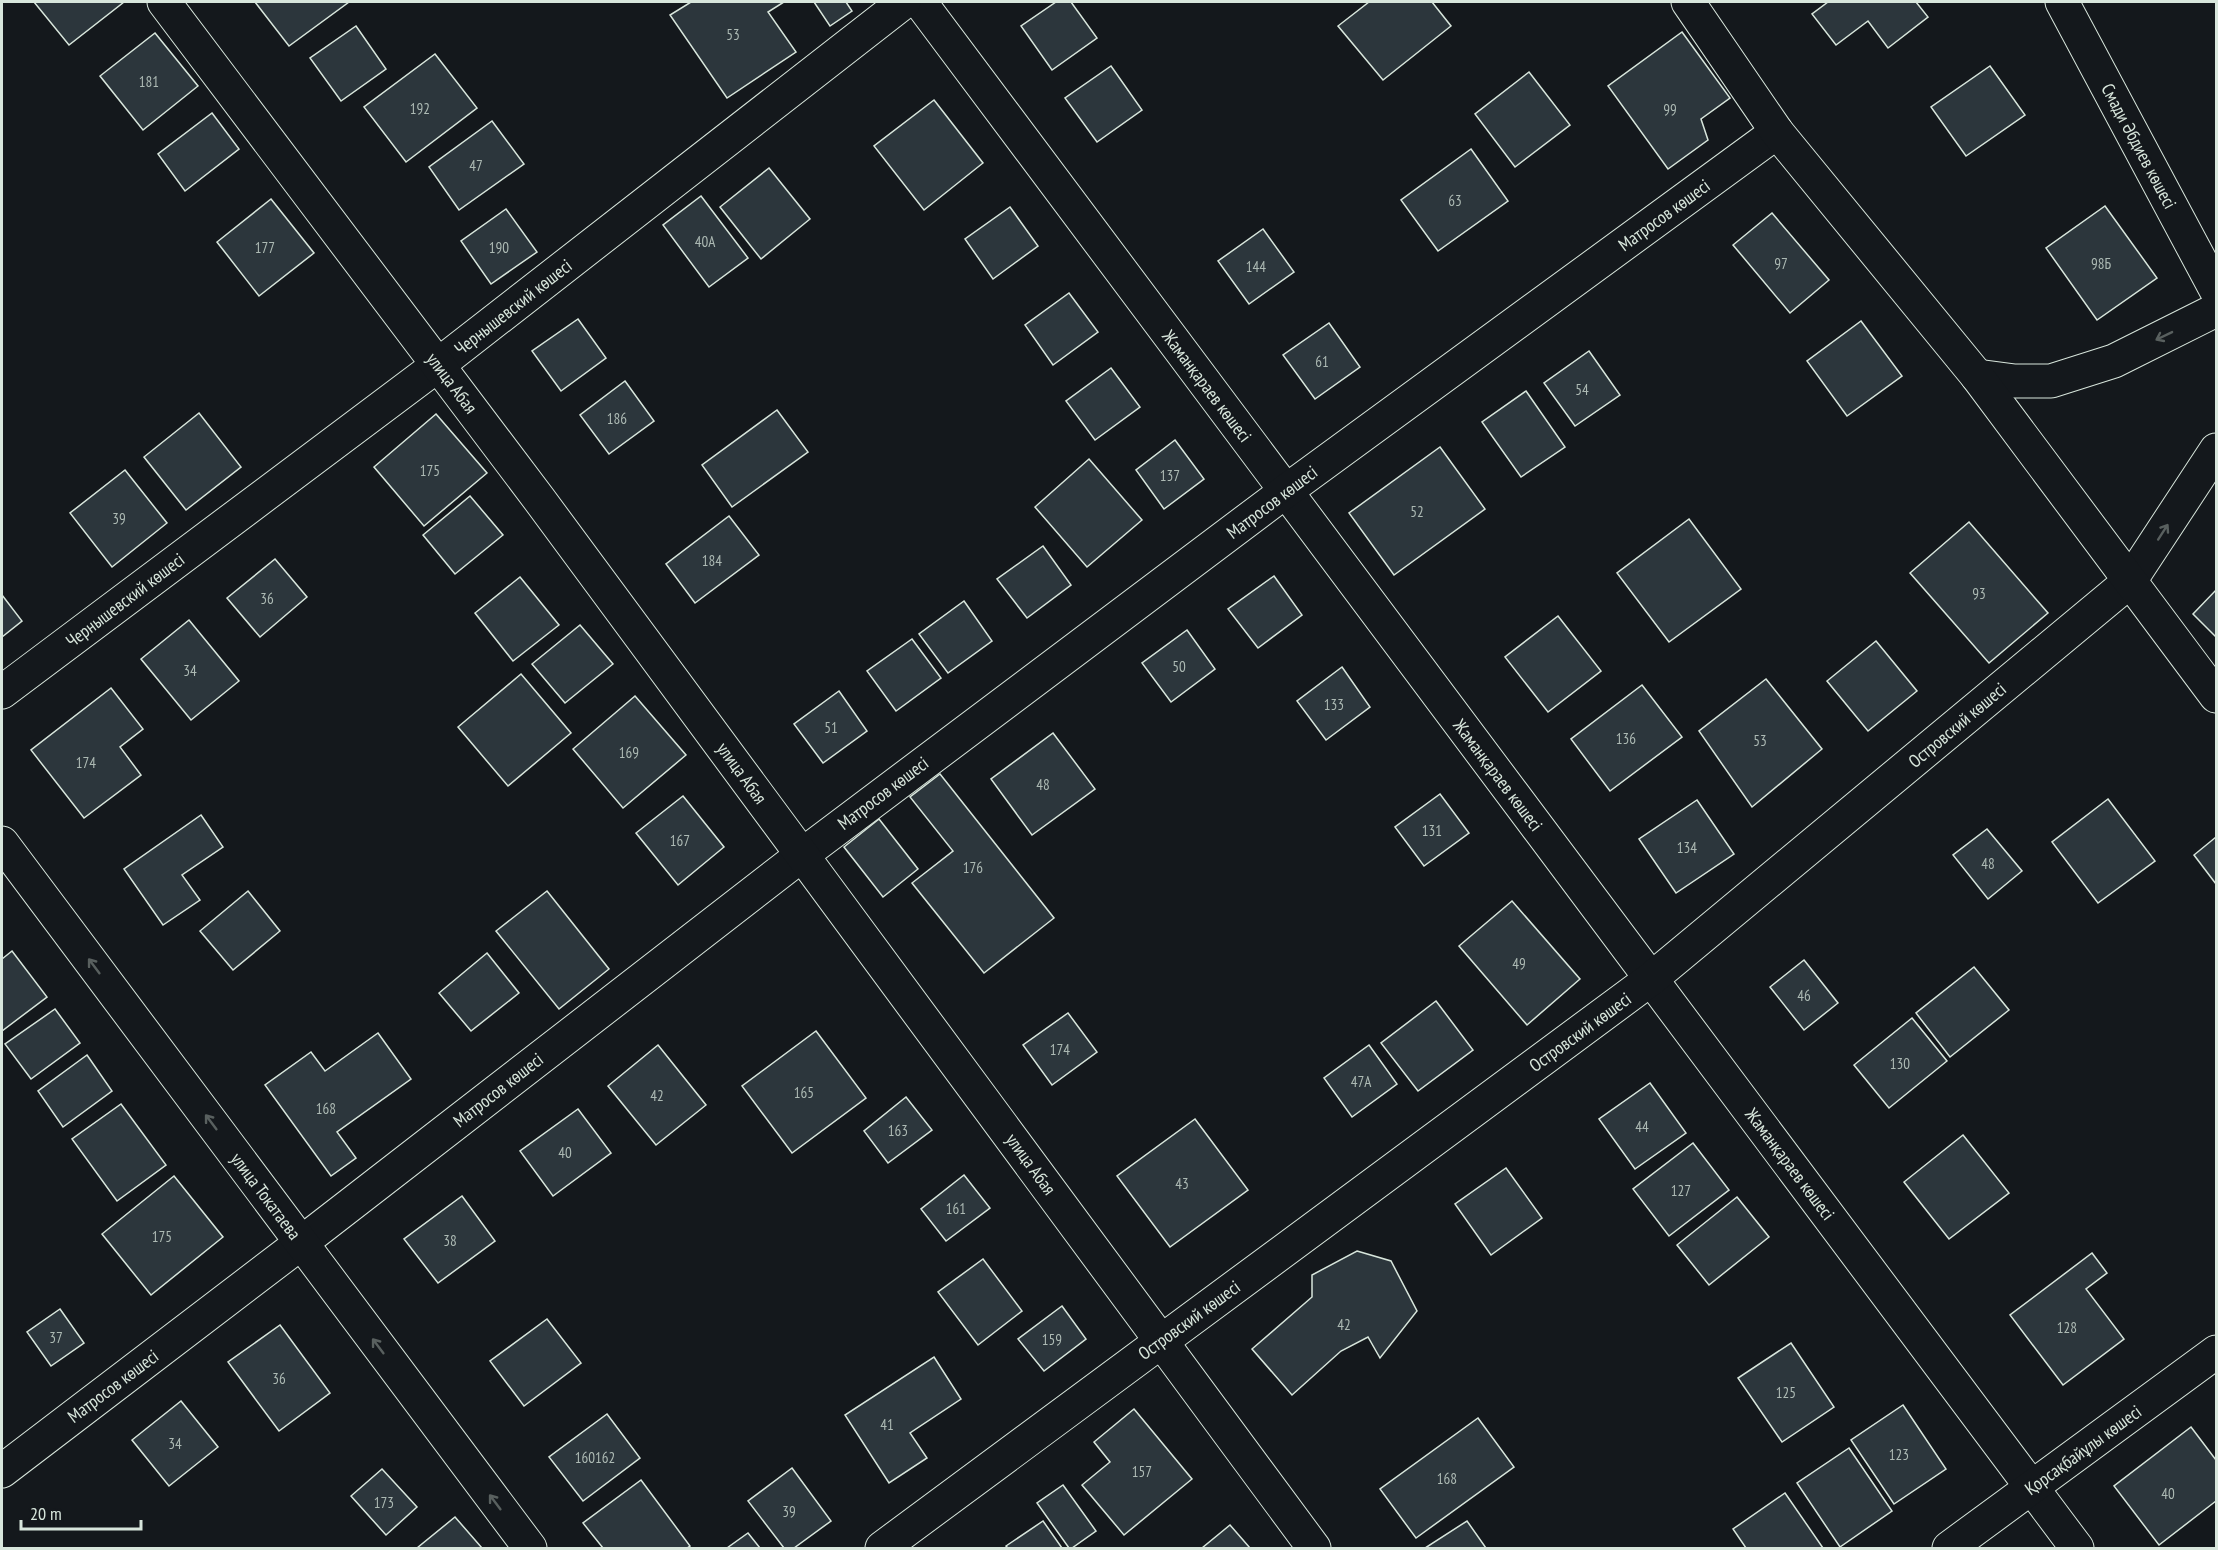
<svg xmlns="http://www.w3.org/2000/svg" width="2218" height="1550" viewBox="0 0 2218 1550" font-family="'PT Sans Narrow',sans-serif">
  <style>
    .building { fill: #2c363c; stroke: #d8e6dc; stroke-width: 1.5 }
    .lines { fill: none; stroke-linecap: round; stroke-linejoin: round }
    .minor-casing { stroke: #d8e6dc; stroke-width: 35 }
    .tertiary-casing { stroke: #d8e6dc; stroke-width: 35 }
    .secondary-casing { stroke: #d8e6dc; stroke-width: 35 }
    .minor { stroke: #14181c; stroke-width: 33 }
    .tertiary { stroke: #14181c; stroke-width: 33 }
    .secondary { stroke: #14181c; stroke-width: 33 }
    .oneway { stroke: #59605f }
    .labels { text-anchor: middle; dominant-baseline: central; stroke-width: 4.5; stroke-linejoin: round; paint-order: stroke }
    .number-label { font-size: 15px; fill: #adbab4 }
    .street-label { font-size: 18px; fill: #d8e6dc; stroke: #14181c }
  </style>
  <rect width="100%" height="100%" fill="#14181c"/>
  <g class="building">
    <polygon points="34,2 124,2 69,45"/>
    <polygon points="255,2 349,2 289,46"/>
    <polygon points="691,2 784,2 768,12 796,52 727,98 670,15"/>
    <polygon points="814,2 846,2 852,11 830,26"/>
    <polygon points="1056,2 1071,2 1097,38 1052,70 1021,26"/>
    <polygon points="1369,2 1432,2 1451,26 1383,80 1338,26"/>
    <polygon points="1828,2 1916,2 1928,17 1888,48 1868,21 1836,45 1812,14"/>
    <polygon points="356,26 386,69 341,101 310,58"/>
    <polygon points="1682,32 1730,98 1701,119 1708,140 1668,169 1608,86"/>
    <polygon points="155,33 198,86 143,130 100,76"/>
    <polygon points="435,54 477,108 406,162 364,107"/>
    <polygon points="1111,66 1142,110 1097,142 1065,98"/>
    <polygon points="1990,66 2025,115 1966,156 1931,107"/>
    <polygon points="1529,72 1570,125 1515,167 1475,114"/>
    <polygon points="934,100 983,163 924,210 874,146"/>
    <polygon points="212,113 239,149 185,191 158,154"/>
    <polygon points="492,121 524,164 459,210 429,167"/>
    <polygon points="1471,149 1508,201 1438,251 1401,200"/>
    <polygon points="769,168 810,219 761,259 720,207"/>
    <polygon points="701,196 748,258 709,287 663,225"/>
    <polygon points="271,199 314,253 259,296 217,242"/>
    <polygon points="2105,206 2157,278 2097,320 2046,248"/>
    <polygon points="1010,207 1038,246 993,279 965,239"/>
    <polygon points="506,209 537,252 491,284 461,241"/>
    <polygon points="1772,213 1829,280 1790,313 1733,245"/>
    <polygon points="1263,229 1294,272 1249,304 1218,261"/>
    <polygon points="1069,293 1098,332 1053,365 1025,325"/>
    <polygon points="578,319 606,358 561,391 532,351"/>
    <polygon points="1861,321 1902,376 1847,416 1807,361"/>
    <polygon points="1329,323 1360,367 1315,399 1283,355"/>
    <polygon points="1589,351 1620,395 1575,426 1544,383"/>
    <polygon points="1111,368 1140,407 1095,440 1066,401"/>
    <polygon points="625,381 654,421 609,454 580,415"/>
    <polygon points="1526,391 1565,447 1521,477 1482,422"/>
    <polygon points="777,410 808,452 732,507 702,465"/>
    <polygon points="199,413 241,467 186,510 144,457"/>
    <polygon points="436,414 487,473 424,526 374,467"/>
    <polygon points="1175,440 1204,479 1164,509 1136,470"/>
    <polygon points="1440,447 1485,509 1394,575 1349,513"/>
    <polygon points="1089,459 1142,520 1087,567 1035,507"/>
    <polygon points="125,470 167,523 112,567 70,513"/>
    <polygon points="470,496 503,535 455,574 423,535"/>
    <polygon points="729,516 759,555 695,603 666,564"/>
    <polygon points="1689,519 1741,589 1669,642 1617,573"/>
    <polygon points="1969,522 2048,613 1989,663 1910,573"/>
    <polygon points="1043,546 1071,585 1027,618 997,579"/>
    <polygon points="275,559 307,597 260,637 227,598"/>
    <polygon points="1274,576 1302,615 1258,648 1228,609"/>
    <polygon points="520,577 559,625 513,661 475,613"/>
    <polygon points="2216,590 2216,637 2193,614"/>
    <polygon points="2,595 22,621 2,637"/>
    <polygon points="964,601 992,641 948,673 919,634"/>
    <polygon points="1558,616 1601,671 1548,712 1505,657"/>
    <polygon points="189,620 239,681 191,720 141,659"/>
    <polygon points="580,625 613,664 565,703 532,664"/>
    <polygon points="1187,630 1215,669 1171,702 1142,663"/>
    <polygon points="912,639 941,678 896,711 867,671"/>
    <polygon points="1876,641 1917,691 1868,731 1827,681"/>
    <polygon points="1342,667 1370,707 1326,740 1297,701"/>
    <polygon points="521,674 571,733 508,786 458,727"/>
    <polygon points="1766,679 1822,749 1752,807 1699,731"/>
    <polygon points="1642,685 1682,737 1610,791 1571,739"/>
    <polygon points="111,688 143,729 120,747 141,775 84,818 31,750"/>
    <polygon points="839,691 867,731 823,763 794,724"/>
    <polygon points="635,696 686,755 623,808 573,749"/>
    <polygon points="1053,733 1095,789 1032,835 991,779"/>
    <polygon points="940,774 1054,918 984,973 912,883 953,851 910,797"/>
    <polygon points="1440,794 1469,833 1424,866 1395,827"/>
    <polygon points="683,796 724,847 678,885 636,833"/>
    <polygon points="2108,799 2155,861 2098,903 2052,842"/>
    <polygon points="1697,800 1734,854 1676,893 1639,839"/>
    <polygon points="201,815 223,847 182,875 200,900 163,925 124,869"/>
    <polygon points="879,819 918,869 883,897 844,847"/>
    <polygon points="1987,829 2022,871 1988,899 1953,855"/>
    <polygon points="2216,837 2216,884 2194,855"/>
    <polygon points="248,891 280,931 233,970 200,931"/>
    <polygon points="547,891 609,969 559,1009 496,931"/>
    <polygon points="1512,901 1580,979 1527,1025 1459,946"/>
    <polygon points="12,951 47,997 2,1031 2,959"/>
    <polygon points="487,953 519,993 471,1031 439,993"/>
    <polygon points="1804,960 1838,1003 1804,1030 1770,987"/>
    <polygon points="1974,967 2009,1010 1950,1057 1916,1013"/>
    <polygon points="1436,1001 1473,1050 1418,1091 1381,1043"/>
    <polygon points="55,1009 80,1043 31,1079 5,1044"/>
    <polygon points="1068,1013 1097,1052 1052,1085 1023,1045"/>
    <polygon points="1912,1018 1947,1061 1889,1108 1854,1065"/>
    <polygon points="816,1031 866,1098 792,1153 742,1086"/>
    <polygon points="378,1033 411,1079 337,1132 356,1158 331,1176 265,1085 311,1052 325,1071"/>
    <polygon points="658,1045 706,1105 656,1145 608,1086"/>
    <polygon points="1369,1045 1397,1084 1352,1117 1324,1078"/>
    <polygon points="87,1055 112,1091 63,1127 38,1091"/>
    <polygon points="1650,1083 1686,1133 1635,1169 1599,1119"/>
    <polygon points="906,1097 932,1130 888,1163 864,1131"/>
    <polygon points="121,1104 166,1165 117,1201 72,1139"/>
    <polygon points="578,1109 611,1153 553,1196 520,1151"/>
    <polygon points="1195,1119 1248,1190 1170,1247 1117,1176"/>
    <polygon points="1963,1135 2009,1193 1949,1239 1904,1182"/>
    <polygon points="1693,1143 1729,1190 1669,1236 1633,1189"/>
    <polygon points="1506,1168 1542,1218 1491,1255 1455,1204"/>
    <polygon points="964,1175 990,1208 946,1241 921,1209"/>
    <polygon points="174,1176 223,1237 151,1295 102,1234"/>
    <polygon points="462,1196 495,1241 438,1283 404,1239"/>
    <polygon points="1737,1197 1769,1237 1709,1285 1677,1245"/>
    <polygon points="1357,1251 1391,1261 1417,1311 1380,1358 1368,1337 1341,1351 1292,1395 1252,1349 1312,1297 1312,1275"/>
    <polygon points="2092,1253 2107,1273 2086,1289 2124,1339 2063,1385 2010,1315"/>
    <polygon points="983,1259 1022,1311 978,1345 938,1292"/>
    <polygon points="1062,1306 1086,1339 1044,1371 1018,1339"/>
    <polygon points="60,1309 84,1343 51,1366 27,1332"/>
    <polygon points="547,1319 581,1363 524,1406 490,1361"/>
    <polygon points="280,1325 330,1393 279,1431 228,1362"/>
    <polygon points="1791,1343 1834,1407 1782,1442 1738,1378"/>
    <polygon points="934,1357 961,1399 910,1433 927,1458 889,1483 845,1415"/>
    <polygon points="181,1401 218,1447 169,1486 132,1440"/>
    <polygon points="1903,1405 1946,1469 1894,1504 1851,1440"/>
    <polygon points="1134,1409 1192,1479 1124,1535 1082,1485 1110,1462 1094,1442"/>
    <polygon points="607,1414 640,1458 583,1501 549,1457"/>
    <polygon points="1478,1418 1514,1467 1416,1538 1380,1489"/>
    <polygon points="2191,1427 2216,1460 2216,1501 2159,1545 2114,1486"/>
    <polygon points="1849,1448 1892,1511 1840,1547 1797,1483"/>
    <polygon points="792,1468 831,1521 794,1548 784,1548 748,1501"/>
    <polygon points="382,1469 417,1507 386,1535 351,1496"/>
    <polygon points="641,1480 690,1546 687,1548 603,1548 583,1523"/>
    <polygon points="1063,1485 1096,1531 1072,1548 1069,1548 1037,1503"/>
    <polygon points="1785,1493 1823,1548 1746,1548 1733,1529"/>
    <polygon points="455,1517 482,1548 417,1548"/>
    <polygon points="1043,1521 1062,1548 1008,1548 1006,1546"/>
    <polygon points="1467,1521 1486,1548 1425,1548"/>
    <polygon points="1230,1525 1250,1548 1202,1548"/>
    <polygon points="748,1533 760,1548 727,1548"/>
  </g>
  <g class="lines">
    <g class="minor-casing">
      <g id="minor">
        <polyline points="920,2 2077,1548"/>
        <polyline points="2062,2 2216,290"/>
        <polyline points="1977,376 2015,381 2051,381 2114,361 2216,310"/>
        <polyline points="2,692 438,365 904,2"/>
        <polyline points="2,1471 301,1243 802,855 1286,491 1777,132"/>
        <polyline points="882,1548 1651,979 2130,581 2216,450"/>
        <polyline points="1949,1548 2216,1352"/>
      </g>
    </g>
    <g class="tertiary-casing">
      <g id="tertiary">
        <polyline points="164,2 539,499 1314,1548"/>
        <polyline points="2,843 530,1548"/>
      </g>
    </g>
    <g class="secondary-casing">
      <polyline id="secondary" points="1688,2 1777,132 1977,376 2216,696"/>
    </g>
    <use href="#minor" class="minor"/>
    <use href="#tertiary" class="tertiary"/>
    <use href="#secondary" class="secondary"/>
  </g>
  <defs><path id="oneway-shaft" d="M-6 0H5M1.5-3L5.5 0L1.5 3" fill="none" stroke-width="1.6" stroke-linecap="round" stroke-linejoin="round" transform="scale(1.5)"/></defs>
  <g class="oneway">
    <use href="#oneway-shaft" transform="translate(2164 336) rotate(154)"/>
    <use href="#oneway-shaft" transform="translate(2163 532) rotate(-57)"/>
    <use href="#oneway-shaft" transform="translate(94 966) rotate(-127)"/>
    <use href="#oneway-shaft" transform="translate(211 1122) rotate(-127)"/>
    <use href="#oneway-shaft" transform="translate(378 1346) rotate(-127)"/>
    <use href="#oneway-shaft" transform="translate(495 1502) rotate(-127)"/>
  </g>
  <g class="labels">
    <g class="number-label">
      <text x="733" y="34">53</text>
      <text x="149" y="81">181</text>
      <text x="420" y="108">192</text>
      <text x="1670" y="109">99</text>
      <text x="476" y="165">47</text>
      <text x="1455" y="200">63</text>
      <text x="705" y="241">40А</text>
      <text x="265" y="247">177</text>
      <text x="499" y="247">190</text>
      <text x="1781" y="263">97</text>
      <text x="2101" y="263">98Б</text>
      <text x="1256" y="266">144</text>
      <text x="1322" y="361">61</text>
      <text x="1582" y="389">54</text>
      <text x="617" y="418">186</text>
      <text x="430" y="470">175</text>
      <text x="1170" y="475">137</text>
      <text x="1417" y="511">52</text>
      <text x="119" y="518">39</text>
      <text x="712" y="560">184</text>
      <text x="1979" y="593">93</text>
      <text x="267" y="598">36</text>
      <text x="1179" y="666">50</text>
      <text x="190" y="670">34</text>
      <text x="1334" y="704">133</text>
      <text x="831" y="727">51</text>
      <text x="1626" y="738">136</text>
      <text x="1760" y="740">53</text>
      <text x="629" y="752">169</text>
      <text x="86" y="762">174</text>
      <text x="1043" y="784">48</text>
      <text x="1432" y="830">131</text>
      <text x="680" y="840">167</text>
      <text x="1687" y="847">134</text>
      <text x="1988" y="863">48</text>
      <text x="973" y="867">176</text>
      <text x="1519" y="963">49</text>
      <text x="1804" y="995">46</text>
      <text x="1060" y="1049">174</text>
      <text x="1900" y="1063">130</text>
      <text x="1361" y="1081">47А</text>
      <text x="804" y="1092">165</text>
      <text x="657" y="1095">42</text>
      <text x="326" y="1108">168</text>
      <text x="1642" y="1126">44</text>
      <text x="898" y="1130">163</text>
      <text x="565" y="1152">40</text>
      <text x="1182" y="1183">43</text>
      <text x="1681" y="1190">127</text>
      <text x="956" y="1208">161</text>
      <text x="162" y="1236">175</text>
      <text x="450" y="1240">38</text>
      <text x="1344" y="1324">42</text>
      <text x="2067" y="1327">128</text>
      <text x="56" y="1337">37</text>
      <text x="1052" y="1339">159</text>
      <text x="279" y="1378">36</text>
      <text x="1786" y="1392">125</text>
      <text x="887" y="1424">41</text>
      <text x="175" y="1443">34</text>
      <text x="1899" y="1454">123</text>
      <text x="595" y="1457">160162</text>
      <text x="1142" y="1471">157</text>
      <text x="1447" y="1478">168</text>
      <text x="2168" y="1493">40</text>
      <text x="384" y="1502">173</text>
      <text x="789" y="1511">39</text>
    </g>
    <g class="street-label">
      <text transform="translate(2139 146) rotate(62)">Смади Әбдиев көшесі</text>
      <text transform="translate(1664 215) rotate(-36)">Матросов көшесі</text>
      <text transform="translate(513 307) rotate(-38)">Чернышевский көшесі</text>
      <text transform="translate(452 383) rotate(53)">улица Абая</text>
      <text transform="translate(1207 386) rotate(53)">Жаманқараев көшесі</text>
      <text transform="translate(1272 502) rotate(-37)">Матросов көшесі</text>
      <text transform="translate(125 600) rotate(-37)">Чернышевский көшесі</text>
      <text transform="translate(1957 725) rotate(-40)">Островский көшесі</text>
      <text transform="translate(742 773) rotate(54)">улица Абая</text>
      <text transform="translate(1498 775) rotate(53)">Жаманқараев көшесі</text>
      <text transform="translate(883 793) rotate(-37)">Матросов көшесі</text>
      <text transform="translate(1580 1032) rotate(-36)">Островский көшесі</text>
      <text transform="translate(498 1090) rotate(-38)">Матросов көшесі</text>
      <text transform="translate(1031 1164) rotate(54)">улица Абая</text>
      <text transform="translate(1790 1164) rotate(53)">Жаманқараев көшесі</text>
      <text transform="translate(266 1196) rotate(53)">улица Токатаева</text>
      <text transform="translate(1189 1320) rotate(-36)">Островский көшесі</text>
      <text transform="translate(113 1386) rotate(-37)">Матросов көшесі</text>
      <text transform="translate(2083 1450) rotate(-36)">Қорсақбайұлы көшесі</text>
    </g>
  </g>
  <rect width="2218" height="1550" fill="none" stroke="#d8e6dc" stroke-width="6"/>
  <path d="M21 1520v9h120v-9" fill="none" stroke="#d8e6dc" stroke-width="3"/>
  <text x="30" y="1520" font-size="18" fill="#d8e6dc" stroke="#14181c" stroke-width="4.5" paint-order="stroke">20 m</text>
</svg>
